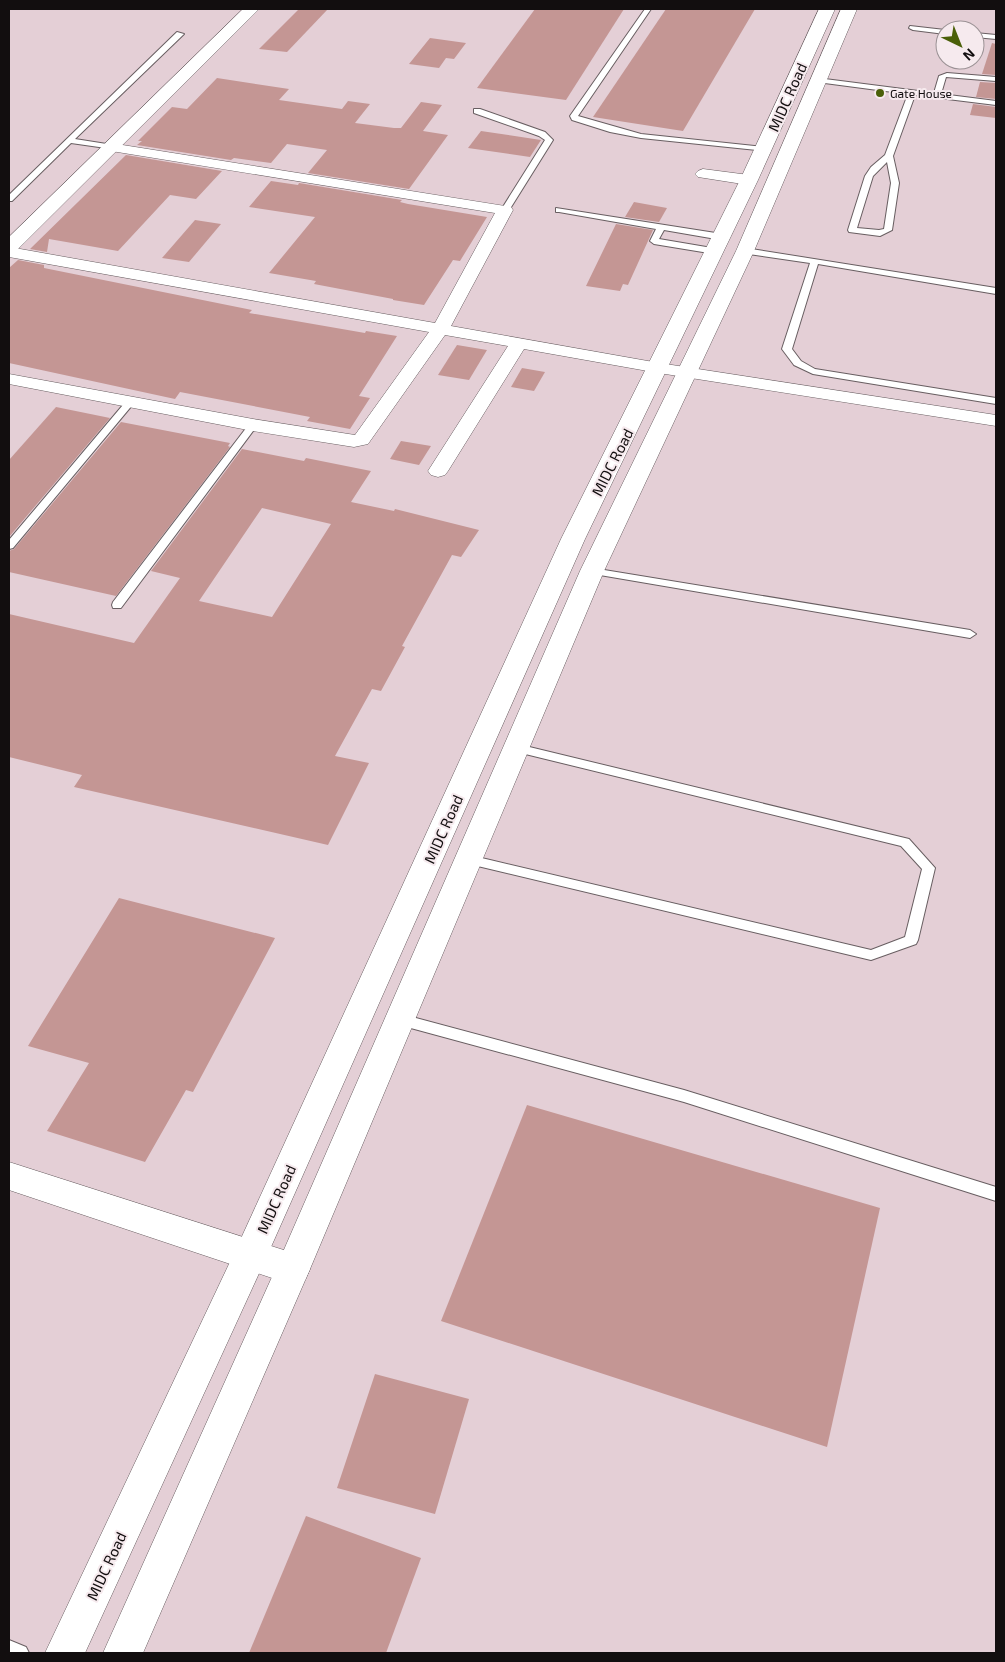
<svg xmlns="http://www.w3.org/2000/svg" width="1005" height="1662" viewBox="0 0 1005 1662" font-family="'Exo 2',sans-serif">
  <style>
    .built { fill: #e4cfd6; fill-rule: evenodd }
    .building { fill: #c49694; fill-rule: evenodd }
    .lines { fill: none; stroke-linecap: round; stroke-linejoin: round }
    .service-casing { stroke: #685e61; stroke-width: 2 }
    .minor-casing { stroke: #685e61; stroke-width: 1 }
    .tertiary-casing { stroke: #685e61; stroke-width: 1 }
    .secondary-casing { stroke: #685e61; stroke-width: 1 }
    .service { fill: #fff; fill-rule: evenodd }
    .minor { fill: #fff; fill-rule: evenodd }
    .tertiary { fill: #fff; fill-rule: evenodd }
    .secondary { fill: #fff; fill-rule: evenodd }
    .poi-dot { fill: #4a5f08; stroke: #f6eaee; stroke-width: 2 }
    .labels { text-anchor: middle; dominant-baseline: central; stroke-width: 4; stroke-linejoin: round; paint-order: stroke }
    .far-poi-label { font-size: 12px; fill: #120e0f; stroke: #f6eaee; text-anchor: start }
    .street-label { font-size: 15px; fill: #120e0f; stroke: #f6eaee }
  </style>
  <rect width="100%" height="100%" fill="#e9dde1"/>
  <path class="built" d="M9,9h987v1644h-987zM945,30h30v30h-30z"/>
  <g class="building">
    <polygon points="299,9 328,9 287,52 259,49"/>
    <polygon points="535,9 624,9 566,100 477,88"/>
    <polygon points="666,9 755,9 683,131 593,117"/>
    <polygon points="430,38 466,43 454,59 446,58 439,68 409,64"/>
    <polygon points="992,43 996,44 996,75 982,74"/>
    <polygon points="217,78 289,89 279,100 342,109 348,101 370,104 355,123 394,128 401,128 421,102 442,105 423,131 448,135 409,189 308,173 327,150 287,144 271,163 234,158 231,160 137,145 142,141 138,141 172,107 187,109"/>
    <polygon points="980,82 996,83 996,99 976,97"/>
    <polygon points="973,104 996,107 996,118 970,115"/>
    <polygon points="481,131 541,140 530,157 468,148"/>
    <polygon points="126,155 222,171 196,199 170,195 118,251 49,239 47,252 30,249"/>
    <polygon points="271,181 298,185 299,183 402,200 400,202 408,204 487,217 460,261 453,260 424,305 393,300 393,299 314,284 316,281 269,273 315,217 249,207"/>
    <polygon points="634,202 667,208 659,222 625,217"/>
    <polygon points="195,220 221,224 189,262 162,258"/>
    <polygon points="616,224 653,230 628,285 623,284 620,291 586,286"/>
    <polygon points="18,260 44,265 44,268 252,310 249,313 365,333 366,331 397,336 359,396 370,398 350,429 307,421 310,417 180,392 175,399 9,363 9,268"/>
    <polygon points="457,345 487,350 469,380 438,375"/>
    <polygon points="522,368 545,372 534,391 511,387"/>
    <polygon points="56,407 110,418 9,537 9,460"/>
    <polygon points="121,422 230,443 228,446 230,447 116,596 9,572 9,551 14,549"/>
    <polygon points="401,441 431,446 419,465 390,459"/>
    <path d="M242,449l62,12 2,-3 65,13 -20,31 43,9 1,-2 84,21 -18,27 -9,-2 -50,91 3,1 -24,44 -9,-2 -37,67 34,7 -41,82 -254,-58 8,-12 -73,-18v-143l125,29 46,-65 -29,-7zM262,508l69,16 -59,93 -73,-16z"/>
    <polygon points="119,898 275,938 193,1092 186,1090 145,1162 47,1131 89,1063 28,1046"/>
    <polygon points="527,1105 880,1208 827,1447 441,1321"/>
    <polygon points="375,1374 469,1399 435,1514 337,1488"/>
    <polygon points="306,1516 421,1558 386,1653 249,1653"/>
  </g>
  <g class="lines">
    <g class="service-casing">
      <g id="service">
        <polygon points="645,9 651,9 578,116 641,134 764,147 767,147 767,151 641,138 610,132 572,120 570,116"/>
        <polygon points="910,26 945,30 945,34 913,30 909,28"/>
        <polygon points="177,32 184,34 75,139 113,145 113,149 71,143 12,201 9,201 9,195"/>
        <polygon points="975,33 996,35 996,39 975,37"/>
        <path d="M947,73l49,4v4l-50,-4 -5,17 55,7v4l-81,-10 -22,61 6,27 -7,47 -12,6 -31,-4 -1,-2 17,-54 6,-9 14,-12 23,-61 -91,-12 -4,-2 4,-2 117,15 5,-17zM887,162l4,21 -7,46 -5,1 -22,-2 16,-52z"/>
        <polygon points="474,109 480,109 545,132 553,140 508,212 501,210 545,140 539,136 474,113"/>
        <polygon points="556,208 722,234 726,237 722,240 664,230 659,239 718,249 718,253 715,254 654,244 650,241 656,229 559,212 556,212"/>
        <polygon points="745,248 996,288 996,294 818,264 792,349 801,361 815,369 996,398 996,404 813,374 794,365 782,349 810,263 742,253 742,249"/>
        <polygon points="131,398 136,401 134,403 13,548 9,549 9,540 128,399"/>
        <polygon points="253,422 258,425 256,427 121,608 113,608 112,605 113,602 250,423"/>
        <polygon points="592,568 970,630 976,634 970,638 588,573 587,571 588,569"/>
        <polygon points="517,744 909,839 935,868 918,940 916,944 871,960 465,863 463,860 465,857 469,855 871,950 905,937 922,869 901,846 513,751 511,748"/>
        <polygon points="401,1014 684,1090 996,1187 996,1201 684,1102 396,1024 394,1020 396,1016"/>
        <polygon points="9,1640 26,1647 29,1653 9,1653"/>
      </g>
    </g>
    <g class="minor-casing">
      <g id="minor">
        <polygon points="110,143 511,207 513,210 451,326 659,363 996,415 996,426 659,373 524,349 448,471 445,475 438,477 431,475 428,471 508,346 445,335 368,444 354,447 253,431 9,384 9,374 253,419 355,435 429,332 9,257 9,247 435,323 495,213 105,150 103,147 105,144"/>
        <polygon points="703,169 749,175 754,177 757,180 754,183 749,185 698,177 695,174 698,171"/>
      </g>
    </g>
    <g class="tertiary-casing">
      <g id="tertiary">
        <polygon points="243,9 259,9 16,251 9,253 9,237"/>
        <polygon points="9,1162 293,1253 305,1258 310,1269 305,1280 293,1285 9,1190"/>
      </g>
    </g>
    <g class="secondary-casing">
      <g id="secondary">
        <polygon points="819,9 835,9 758,180 585,539 267,1256 85,1653 45,1653 238,1245 561,539 740,180"/>
        <polygon points="841,9 857,9 754,251 604,571 310,1269 143,1653 103,1653 276,1268 580,571 736,251"/>
      </g>
    </g>
    <use href="#service" class="service"/>
    <use href="#minor" class="minor"/>
    <use href="#tertiary" class="tertiary"/>
    <use href="#secondary" class="secondary"/>
  </g>
  <circle class="poi-dot" cx="880" cy="93" r="5"/>
  <g class="labels">
    <g class="far-poi-label">
      <text x="890" y="93">Gate House</text>
    </g>
    <g class="street-label">
      <text transform="translate(787 97) rotate(-66)">MIDC Road</text>
      <text transform="translate(612 462) rotate(-63)">MIDC Road</text>
      <text transform="translate(443 829) rotate(-66)">MIDC Road</text>
      <text transform="translate(276 1199) rotate(-66)">MIDC Road</text>
      <text transform="translate(106 1566) rotate(-65)">MIDC Road</text>
    </g>
  </g>
  <rect width="1005" height="1662" fill="none" stroke="#120e0f" stroke-width="20"/>
  <g transform="translate(960 45) rotate(137)"><circle r="24" fill="#f6eaee" stroke="#9b9295"/>
  <path d="M0-4L9 19L0 12L-9 19Z" fill="#4a5f08"/>
  <text y="-8" font-size="14" font-weight="bold" text-anchor="middle" fill="#120e0f">N</text>
  </g>
</svg>
